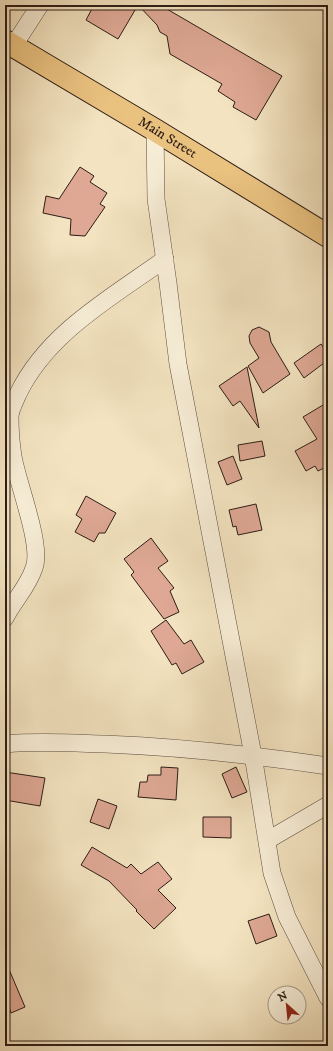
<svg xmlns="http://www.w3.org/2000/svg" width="333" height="1051" viewBox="0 0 333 1051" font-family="'IM FELL DW Pica',serif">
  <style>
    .building { fill: #dea894; stroke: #2d1d16 }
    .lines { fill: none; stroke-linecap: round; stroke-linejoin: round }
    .street-casing { stroke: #5e4e40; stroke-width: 18 }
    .highway-casing { stroke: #2d1d16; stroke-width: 24 }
    .street { stroke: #f7edd6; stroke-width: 17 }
    .highway { stroke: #eac280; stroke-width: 22 }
    .labels { text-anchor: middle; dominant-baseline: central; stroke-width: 3; stroke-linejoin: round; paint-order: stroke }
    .street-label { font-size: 14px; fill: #2d1d16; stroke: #f7edd6 }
  </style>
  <rect width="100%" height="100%" fill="#f3e3c0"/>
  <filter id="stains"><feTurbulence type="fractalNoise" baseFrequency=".005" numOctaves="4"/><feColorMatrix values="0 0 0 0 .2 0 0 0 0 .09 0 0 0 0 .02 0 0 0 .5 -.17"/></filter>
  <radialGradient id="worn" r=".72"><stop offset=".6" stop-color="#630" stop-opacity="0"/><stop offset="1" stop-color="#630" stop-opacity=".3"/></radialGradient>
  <g class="building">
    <polygon points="94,5 138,5 118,39 86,20"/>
    <polygon points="138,5 160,5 282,76 256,120 233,107 235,102 218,91 222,84 170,54 167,36 160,32 157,25"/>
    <polygon points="80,167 94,176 90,182 107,193 100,204 105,207 85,236 70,235 71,219 43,213 46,196 59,199"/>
    <polygon points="259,327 269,332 271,342 290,374 263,393 248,366 259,358 250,343 249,336 252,330"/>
    <polygon points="321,344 328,354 328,360 304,378 294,363"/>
    <polygon points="247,367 259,428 240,401 233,406 219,386"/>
    <polygon points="328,402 328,466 318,471 315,466 306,471 295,451 317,439 303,417"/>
    <polygon points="262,441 265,456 240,461 238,445"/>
    <polygon points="233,456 242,479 227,485 218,462"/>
    <polygon points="86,496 116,513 105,533 99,533 94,542 75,532 82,519 76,515"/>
    <polygon points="256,504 262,530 238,535 236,526 233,527 229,510"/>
    <polygon points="151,538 168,561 158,568 174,588 170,591 179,612 164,619 131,575 134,572 124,559"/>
    <polygon points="166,620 184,644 191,640 204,662 182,674 176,663 172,665 151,631"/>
    <polygon points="161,767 178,768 176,800 138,797 140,782 147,782 148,775 161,775"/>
    <polygon points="236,767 247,792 232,798 222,774"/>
    <polygon points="5,772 45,778 40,806 5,800"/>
    <polygon points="98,799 117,806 109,829 90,822"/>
    <polygon points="203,817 231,817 231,838 203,837"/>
    <polygon points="92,847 127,868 131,864 141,874 158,862 172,879 158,890 176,908 154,929 136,911 137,910 109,881 81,865"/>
    <polygon points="269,914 277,936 256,944 248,921"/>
    <polygon points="5,960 25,1007 11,1013 5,996"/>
  </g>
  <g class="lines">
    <g class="street-casing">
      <g id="street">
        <polyline points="14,45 40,5"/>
        <polyline points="155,130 156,199 168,283 178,364 253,755 272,873 287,917 328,998"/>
        <path d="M5,618c9,-18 23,-31 29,-50 9,-22 -17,-86 -21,-112 -2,-12 -3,-27 -3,-39 0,-7 5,-16 8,-23 29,-61 94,-97 147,-135"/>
        <path d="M5,744c33,-3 66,-1 100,0 75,3 149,11 223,22"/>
        <polyline points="268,840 328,805"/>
      </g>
    </g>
    <g class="highway-casing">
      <g id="highway">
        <path id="s1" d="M5,41l150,89 173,106"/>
      </g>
    </g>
    <use href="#street" class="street"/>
    <use href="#highway" class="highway"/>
  </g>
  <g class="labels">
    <g class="street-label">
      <text stroke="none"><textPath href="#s1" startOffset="189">Main Street</textPath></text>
    </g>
  </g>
  <rect width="333" height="1051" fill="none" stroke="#f3e3c0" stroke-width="20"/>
  <rect x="6" y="6" width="321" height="1039" fill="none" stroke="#2d1d16" stroke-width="2"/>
  <rect x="10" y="10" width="313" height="1031" fill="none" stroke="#2d1d16"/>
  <g transform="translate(287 1005) rotate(333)"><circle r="19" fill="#f7edd6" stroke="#a69a89"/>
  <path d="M0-3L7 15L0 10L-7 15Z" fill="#8f2418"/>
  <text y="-6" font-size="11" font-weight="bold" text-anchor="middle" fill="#2d1d16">N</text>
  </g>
  <rect width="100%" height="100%" filter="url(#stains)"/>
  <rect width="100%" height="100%" fill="url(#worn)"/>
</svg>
